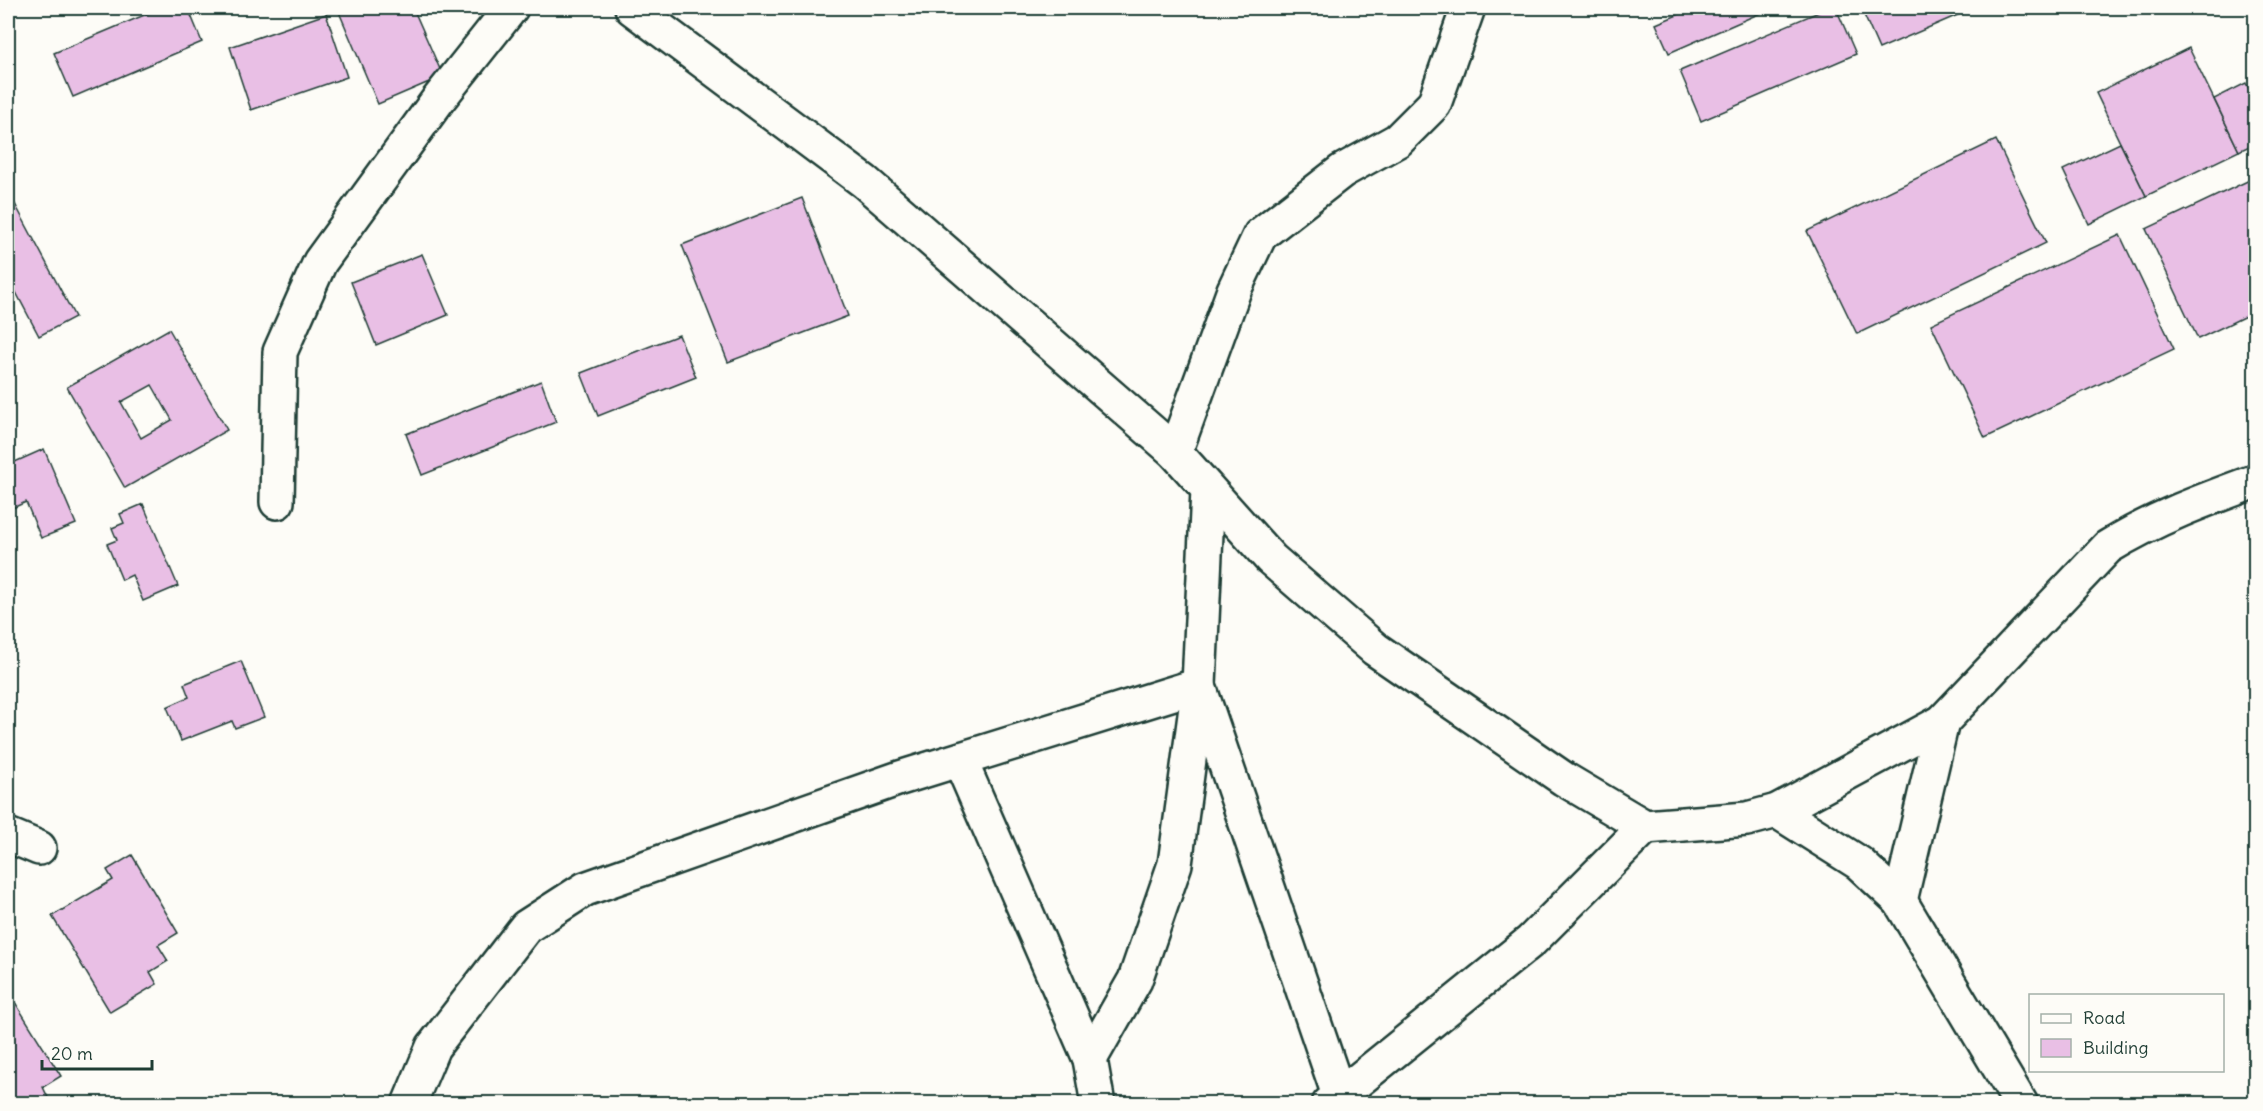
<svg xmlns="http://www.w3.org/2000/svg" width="2263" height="1111" viewBox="0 0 2263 1111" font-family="Delius,sans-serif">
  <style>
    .building { fill: #e9bfe5; stroke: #1f3d34; stroke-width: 1.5; fill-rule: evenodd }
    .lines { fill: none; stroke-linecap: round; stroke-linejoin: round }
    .minor-casing { stroke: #1f3d34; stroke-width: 38 }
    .minor { stroke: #fdfcf7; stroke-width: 33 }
  </style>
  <rect width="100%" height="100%" fill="#fdfcf7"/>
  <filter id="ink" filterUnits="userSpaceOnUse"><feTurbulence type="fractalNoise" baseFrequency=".0167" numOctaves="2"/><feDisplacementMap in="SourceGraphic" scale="12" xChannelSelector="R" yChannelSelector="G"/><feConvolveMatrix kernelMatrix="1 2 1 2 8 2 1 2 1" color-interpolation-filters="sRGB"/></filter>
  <g filter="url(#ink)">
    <g class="building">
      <polygon points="161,8 188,8 202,42 73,97 54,53"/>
      <polygon points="349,8 413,8 443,76 378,104 339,12"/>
      <polygon points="1694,8 1772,8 1669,53 1656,24"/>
      <polygon points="1828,8 1836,8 1856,54 1701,121 1680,71"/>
      <polygon points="1861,8 1974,8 1879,49"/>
      <polygon points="326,14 347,77 251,110 230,47"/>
      <polygon points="2189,48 2239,151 2146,196 2096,93"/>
      <polygon points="2246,83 2256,103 2256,143 2239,151 2214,99"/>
      <polygon points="1996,140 2046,243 1857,334 1807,231"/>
      <polygon points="2120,143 2146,196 2089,224 2063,170"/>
      <polygon points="2256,177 2256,311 2198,339 2146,229"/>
      <polygon points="802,198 848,316 728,362 682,245"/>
      <polygon points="15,204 75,317 39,336 8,277 8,207"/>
      <polygon points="2120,235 2174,349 1985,438 1931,324"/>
      <polygon points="422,254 448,315 376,345 351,282"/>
      <path d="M169,329l58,101 -102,58 -58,-101zM152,385l20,35 -31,18 -20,-36z"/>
      <polygon points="679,335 696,377 598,416 581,373"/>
      <polygon points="541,381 556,422 422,475 406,434"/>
      <polygon points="44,449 76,524 41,538 26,502 8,510 8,465"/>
      <polygon points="143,504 178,586 143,601 132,575 122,580 107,544 117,540 112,528 124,523 120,514"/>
      <polygon points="241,661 264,717 235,728 232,721 181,741 167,707 189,697 184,684"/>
      <polygon points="132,855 178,933 158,945 168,961 150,972 157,984 110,1012 52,916 113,880 107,870"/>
      <polygon points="8,991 61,1076 43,1087 51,1104 8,1104"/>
    </g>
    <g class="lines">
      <g class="minor-casing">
        <g id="minor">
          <path d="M632,8l233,174 310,270 96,107 104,90 189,130 81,48 102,-8 30,-8 165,-89 166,-175c47,-29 96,-47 148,-66"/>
          <polyline points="1175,452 1234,290 1260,235 1342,171 1398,140 1434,104 1468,8"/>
          <polyline points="277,502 280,352 320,262 438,100 511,8"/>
          <polyline points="1201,692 1342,1104"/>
          <polyline points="960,760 1090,1059 1098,1104"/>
          <polyline points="1777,811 1859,863 1900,901 2021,1104"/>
          <polyline points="8,835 39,848"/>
          <polyline points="1900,901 1942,722"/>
          <polyline points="1090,1059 1135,980 1175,864 1199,685 1208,490"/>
          <polyline points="409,1104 433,1047 526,927 585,889 900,778 1199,685"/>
          <polyline points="1329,1104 1531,941 1645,827"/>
        </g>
      </g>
      <use href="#minor" class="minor"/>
    </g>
  </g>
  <rect width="2263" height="1111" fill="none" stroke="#fdfcf7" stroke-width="30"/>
  <rect x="15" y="15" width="2233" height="1081" fill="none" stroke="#1f3d34" stroke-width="2" filter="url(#ink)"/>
  <rect x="2029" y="994" width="195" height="78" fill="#fdfcf7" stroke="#a4b0a9" stroke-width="1.5"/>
  <rect x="2041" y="1014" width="30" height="9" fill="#fdfcf7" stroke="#a4b0a9" stroke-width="1.5"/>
  <text x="2083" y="1024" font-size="18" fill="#1f3d34">Road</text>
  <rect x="2041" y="1039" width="30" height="18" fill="#e9bfe5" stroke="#a4b0a9" stroke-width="1.5"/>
  <text x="2083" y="1054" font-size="18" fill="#1f3d34">Building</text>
  <path d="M42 1060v9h110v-9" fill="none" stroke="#1f3d34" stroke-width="3"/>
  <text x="51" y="1060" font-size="18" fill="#1f3d34" stroke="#fdfcf7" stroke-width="4.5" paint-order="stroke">20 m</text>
</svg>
